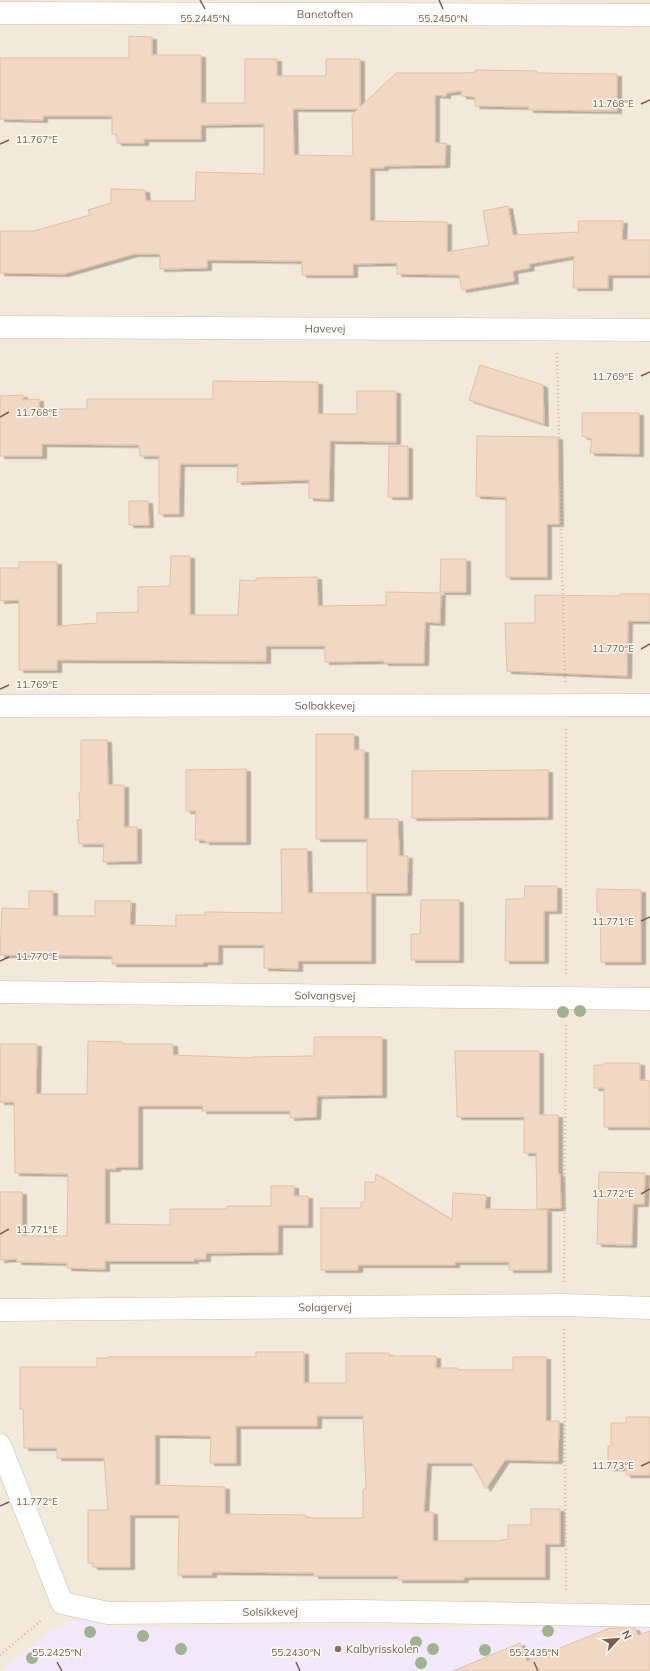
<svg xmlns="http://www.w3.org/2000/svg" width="650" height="1671" viewBox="0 0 650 1671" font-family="Mulish,sans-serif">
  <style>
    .residential { fill: #f3e9da }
    .education { fill: #f3e8f9 }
    .building { fill: #f0d8c4; stroke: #e2c0a6; fill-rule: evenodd; filter: url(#shadow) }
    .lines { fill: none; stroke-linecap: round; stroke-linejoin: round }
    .minor-casing { stroke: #cebfb1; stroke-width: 23 }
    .path { stroke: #d5bba7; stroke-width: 2.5; stroke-dasharray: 1 3; stroke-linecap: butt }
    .minor { stroke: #fff; stroke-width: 22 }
    .tree { fill: #a0b291 }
    .ticks { fill: none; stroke: #765f4f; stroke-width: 1.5 }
    .education-dot { fill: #8d6e63; stroke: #fefaf2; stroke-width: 1.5 }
    .labels { text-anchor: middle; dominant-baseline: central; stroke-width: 3; stroke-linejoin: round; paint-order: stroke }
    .street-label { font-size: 11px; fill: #765f4f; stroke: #fefaf2 }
    .education-label { font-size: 11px; fill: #785e54; stroke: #fefaf2; text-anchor: start }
    .ticks-label { font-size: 10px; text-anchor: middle; fill: #765f4f; stroke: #fefaf2; stroke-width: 3; stroke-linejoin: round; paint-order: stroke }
  </style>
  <defs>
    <filter id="shadow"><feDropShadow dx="4.5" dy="2.5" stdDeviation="0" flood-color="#0004"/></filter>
  </defs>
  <rect width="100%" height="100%" fill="#fcf6eb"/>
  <rect class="residential" x="0" y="0" width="650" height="1671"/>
  <polygon class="education" points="79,1618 108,1627 650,1627 650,1671 0,1671 53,1629"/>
  <g class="building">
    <path d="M129,36l23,1v18h49v48h44v-44h32v17h49v-17h34v48l36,-34h68l12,-1 -1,-2 62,1v2l80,1v37l-88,-1v-3l-54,-1v-9l-13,-1 -1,-5 -15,2v3l-11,-1v48h11l-1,22 -61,1v2h-14v53l77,1v30l42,-7 -6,-34 25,-5 5,29 66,-3 -1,-11h45l-1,19h28v35h-42v13h-35l1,-32 -45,8 1,4 -17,3 1,10 -52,9 -3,-15 -62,-1v-11l-44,1v11h-51v-14l-95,-1v8l-47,1v-15h-26l-70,20 -64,-1v-42h34l56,-16 -2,-5 23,-7v-14l34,1 1,11h49l1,-29 68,2v-50l-63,1v14h-57v4h-27v-9h-5v-18h-69v4l-43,-1v-61h129zM293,109h65l-6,6 1,41 -59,-1z"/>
    <polygon points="480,365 543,385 544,424 469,400"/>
    <polygon points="213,381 318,382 318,414 357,414 357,391 396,391 396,442 330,441 329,499 309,498 309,480 237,482 238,464 180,464 179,514 159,514 159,456 140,456 139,445 42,444 42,456 0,456 0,396 23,395 23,400 39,399 39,409 87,409 87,399 213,399"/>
    <polygon points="582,413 639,413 639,454 590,453 592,439 582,436"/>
    <polygon points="477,436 558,437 559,524 547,524 547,577 506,577 506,497 476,496"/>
    <polygon points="389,446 408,446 408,497 388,497"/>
    <polygon points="129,501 148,501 149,525 129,525"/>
    <polygon points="171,556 190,556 190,615 238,615 240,580 256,581 256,578 317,577 318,606 386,605 386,592 441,593 440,623 425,622 424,663 384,663 384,661 325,662 325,646 266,646 266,661 57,660 57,670 19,670 19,600 0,601 0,568 19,568 19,562 57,562 57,626 97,623 97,613 138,612 138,587 170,586"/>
    <polygon points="441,559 466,559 466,592 440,592"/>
    <polygon points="620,594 650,594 650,621 628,621 627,676 507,671 505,623 535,623 535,595 620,596"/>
    <polygon points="316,734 354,734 354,750 364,750 364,819 398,819 399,856 408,856 407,893 367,893 367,839 316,839"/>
    <polygon points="81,740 107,740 108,785 124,785 124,827 137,827 137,861 103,862 104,844 79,844 77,820 80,820 79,792 81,792"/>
    <polygon points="246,769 246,842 205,842 205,840 195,840 196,811 186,811 186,770"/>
    <polygon points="548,770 548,817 412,818 412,771"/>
    <polygon points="281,849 307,849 308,893 371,893 371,961 298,961 298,969 264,968 264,945 218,945 218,962 203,962 203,964 112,964 112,956 0,955 2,908 29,909 29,891 53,891 53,916 95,916 95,901 131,901 130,925 176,926 176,915 205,915 205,912 282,913"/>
    <polygon points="525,886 557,886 557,911 544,911 544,961 505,961 506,899 524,899"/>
    <polygon points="597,889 641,890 641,962 601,962 600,912 597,912"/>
    <polygon points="421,900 459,900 459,960 411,960 411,934 420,934"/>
    <polygon points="314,1037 382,1037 382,1095 317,1096 316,1117 290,1118 290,1111 202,1111 203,1106 138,1106 138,1167 116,1167 116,1169 105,1169 105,1224 170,1225 170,1209 227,1209 227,1206 271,1206 271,1186 294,1186 294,1196 308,1196 308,1225 278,1225 278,1252 206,1253 206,1259 194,1259 194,1261 105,1261 105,1269 67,1268 67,1263 17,1262 17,1259 0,1260 0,1192 22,1192 22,1236 67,1236 68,1174 15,1173 14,1102 0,1102 0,1044 37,1044 36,1094 87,1094 88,1041 122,1042 122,1044 173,1044 173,1055 251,1058 251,1057 314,1056"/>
    <polygon points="455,1051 539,1051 539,1115 558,1115 558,1174 560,1174 561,1208 537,1209 536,1153 524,1153 524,1117 457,1117"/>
    <polygon points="604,1063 640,1063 640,1080 650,1081 650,1127 604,1127 604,1088 594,1088 594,1065 604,1065"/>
    <polygon points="599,1172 645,1173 644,1204 633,1204 632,1245 597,1244"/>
    <polygon points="376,1174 452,1220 453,1193 486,1195 485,1209 547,1210 547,1270 509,1270 509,1262 455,1262 455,1265 358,1265 358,1270 321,1270 321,1208 361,1208 361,1202 365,1202 365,1182 375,1182"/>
    <path d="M256,1352h48v31h42v-30h43v3h47v12h22v2h55v-13h33v64h13l-1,40 -53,-1 -19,29 -14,-26h-45l-3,49h9v29h63l12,-2v-14h23v-16h29v35h-15v33h-81v3h-66v-4h-84v-3l-102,-1v3h-34l1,-60h-49v52h-37v-4h-5v-53h20l-4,-52h-47v-10h-33l-1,-39h-3v-42h77v-9h11v-1h148zM317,1416h46l3,73h-3v29h-57v-3l-81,-1v-27l-70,-2v-50l56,1 -1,27h26v-37h81z"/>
    <polygon points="626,1417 650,1417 650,1475 626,1475 626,1468 608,1468 608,1446 611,1446 611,1423 626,1423"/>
    <polygon points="610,1628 635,1628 638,1635 650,1631 650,1671 453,1671 520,1643 527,1661"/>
  </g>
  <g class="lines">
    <g class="minor-casing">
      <g id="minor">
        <path id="s1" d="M0,13l650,2"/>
        <path id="s2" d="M0,327l650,3"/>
        <path id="s3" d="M0,706l650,-1"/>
        <path id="s4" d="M0,992l650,7"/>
        <path id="s5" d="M0,1310l564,-5 86,3"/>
        <path id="s6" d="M0,1445l62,158 46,10 250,-2 292,5"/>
      </g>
    </g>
    <g class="path">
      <polyline points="557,353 565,682"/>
      <polyline points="566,729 566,974"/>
      <polyline points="564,1282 566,1023"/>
      <polyline points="564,1329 566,1590"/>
      <polyline points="0,1655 43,1619"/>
    </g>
    <use href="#minor" class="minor"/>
  </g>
  <g class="tree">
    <circle cx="580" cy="1011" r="6"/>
    <circle cx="563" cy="1012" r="6"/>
    <circle cx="548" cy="1631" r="6"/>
    <circle cx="90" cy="1632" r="6"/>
    <circle cx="143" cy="1636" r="6"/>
    <circle cx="416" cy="1642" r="6"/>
    <circle cx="181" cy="1649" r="6"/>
    <circle cx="433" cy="1649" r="6"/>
    <circle cx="485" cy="1650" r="6"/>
    <circle cx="32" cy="1658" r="6"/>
    <circle cx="421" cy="1663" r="6"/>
  </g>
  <path class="ticks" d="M200,0l5,9M439,0l4,9M641,104l9,-4M0,144l9,-4M641,376l9,-4M0,417l9,-5M641,649l9,-5M0,689l9,-4M641,921l9,-4M0,961l9,-4M641,1194l9,-5M0,1234l9,-5M641,1466l9,-4M0,1506l9,-4M57,1662l5,9M296,1662l4,9M534,1662l4,9"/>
  <circle class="education-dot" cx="338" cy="1649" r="4"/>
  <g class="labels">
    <g class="street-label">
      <text stroke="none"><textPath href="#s1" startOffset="325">Banetoften</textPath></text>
      <text stroke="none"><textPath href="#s2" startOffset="325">Havevej</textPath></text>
      <text stroke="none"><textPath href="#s3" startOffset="325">Solbakkevej</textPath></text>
      <text stroke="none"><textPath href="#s4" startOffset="325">Solvangsvej</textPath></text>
      <text stroke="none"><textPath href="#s5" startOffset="325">Solagervej</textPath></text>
      <text stroke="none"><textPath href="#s6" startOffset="379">Solsikkevej</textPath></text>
    </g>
    <g class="education-label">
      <text x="346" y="1649">Kalbyrisskolen</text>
    </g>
  </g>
  <g class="ticks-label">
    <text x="205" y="22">55.2445°N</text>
    <text x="443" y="22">55.2450°N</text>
    <text x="613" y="107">11.768°E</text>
    <text x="37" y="143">11.767°E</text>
    <text x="613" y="380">11.769°E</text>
    <text x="37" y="416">11.768°E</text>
    <text x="613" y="652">11.770°E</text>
    <text x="37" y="688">11.769°E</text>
    <text x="613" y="925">11.771°E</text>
    <text x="37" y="960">11.770°E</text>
    <text x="613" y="1197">11.772°E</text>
    <text x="37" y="1233">11.771°E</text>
    <text x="613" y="1469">11.773°E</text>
    <text x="37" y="1505">11.772°E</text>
    <text x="57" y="1656">55.2425°N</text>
    <text x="296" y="1656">55.2430°N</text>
    <text x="534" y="1656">55.2435°N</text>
  </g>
  <g transform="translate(618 1639) rotate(64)" stroke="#fefaf2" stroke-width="3" paint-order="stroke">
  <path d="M0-3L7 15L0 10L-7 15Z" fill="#765f4f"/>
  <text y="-6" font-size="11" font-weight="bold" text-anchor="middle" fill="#765f4f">N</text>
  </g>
</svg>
